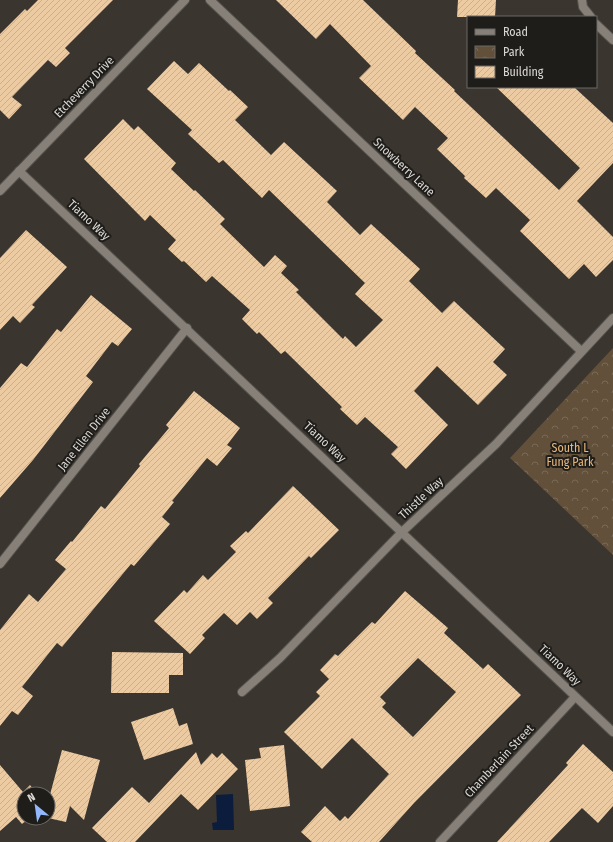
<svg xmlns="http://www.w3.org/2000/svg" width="613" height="842" viewBox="0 0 613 842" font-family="'Fira Sans Condensed',sans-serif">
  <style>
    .park { fill: url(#park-crowns) }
    .water { fill: #0c1c3d }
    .building { fill: url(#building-hatch); fill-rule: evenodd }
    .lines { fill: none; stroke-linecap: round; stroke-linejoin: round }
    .street-casing { stroke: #55524c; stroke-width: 10 }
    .street { stroke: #868079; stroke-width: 8 }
    .labels { text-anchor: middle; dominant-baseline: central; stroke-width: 4; stroke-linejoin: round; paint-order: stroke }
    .street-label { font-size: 12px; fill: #dcd9d5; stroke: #1f1d1a }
    .park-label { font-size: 12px; fill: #e8b77a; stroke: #1f1d1a }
  </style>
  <defs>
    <pattern id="park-crowns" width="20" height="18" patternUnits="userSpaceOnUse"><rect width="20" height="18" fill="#62503a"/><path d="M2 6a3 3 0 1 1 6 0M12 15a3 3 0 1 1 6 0" fill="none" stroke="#786956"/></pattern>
    <pattern id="building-hatch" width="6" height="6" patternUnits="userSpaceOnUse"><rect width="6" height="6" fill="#edcba2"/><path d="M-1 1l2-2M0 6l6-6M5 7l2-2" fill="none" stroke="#cbaf8e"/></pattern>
  </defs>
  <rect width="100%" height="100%" fill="#3a352f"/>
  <polygon class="park" points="613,348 613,555 510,458"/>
  <polygon class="water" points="233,794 234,830 213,830 212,823 217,822 216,795"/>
  <g class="building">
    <polygon points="38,0 113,0 65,48 70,53 56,67 48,60 12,97 22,105 9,119 0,110 0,34 25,9 27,11"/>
    <polygon points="276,0 363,0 416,51 415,53 455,90 454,91 559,190 580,168 496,87 574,87 613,123 613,163 577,201 613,237 613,260 596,277 584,264 569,279 520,231 530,220 496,188 486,198 464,178 465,176 437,149 448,138 415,107 403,120 359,78 371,66 330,24 316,39"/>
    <polygon points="458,0 496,0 495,17 457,17"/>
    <polygon points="174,61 188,74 199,63 229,91 230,90 248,107 235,120 271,155 284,142 337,191 327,202 360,235 371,224 420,269 409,281 442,313 454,301 505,349 493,362 507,375 478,405 437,366 414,391 448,425 406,469 391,454 398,447 365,417 357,425 340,409 342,407 285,351 281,354 259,332 257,334 242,319 250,310 212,276 206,282 184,261 182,262 168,249 176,240 150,215 145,221 84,159 123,119 134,130 138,126 176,163 171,169 194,191 195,190 225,219 220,224 264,267 275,255 287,266 281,273 299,290 296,292 343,339 345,336 356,347 383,320 355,294 365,283 269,190 262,198 223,160 219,163 188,134 192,130 147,89"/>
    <polygon points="26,230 67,267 32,305 35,307 20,323 13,316 0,330 0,258"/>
    <polygon points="91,295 132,329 118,346 112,342 86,376 93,382 33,460 0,498 0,388 21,363 27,367 57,329 61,332"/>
    <polygon points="194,391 240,428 227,445 232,448 217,466 207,458 172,501 174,502 162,517 170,524 134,566 131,564 62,647 57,643 22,687 33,696 18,715 12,711 0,726 0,630 29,594 38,602 66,569 55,560 71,541 72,542 101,506 105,509 140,466 139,464 169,428 166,425"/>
    <polygon points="293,486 339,530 311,558 309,556 268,598 273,603 257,619 250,612 237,625 224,613 202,635 205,638 190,654 154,621 184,590 187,593 203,575 208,580 236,552 230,546 246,531 248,533"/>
    <path d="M405,591l43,37 -4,5 39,36 5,-5 33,31 -107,108 -35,39h-67l-11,-10 24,-26 15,15 5,-5 3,3 41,-45 -37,-36 -30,31 -38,-37 36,-36 -4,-4 13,-13 -9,-9 15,-16 3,2 34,-34 3,2zM418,658l38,34 -43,45 -31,-30 4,-4 -6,-6z"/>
    <polygon points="112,652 183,653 183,675 169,675 169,693 111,693"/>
    <polygon points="173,708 179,726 187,723 193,744 144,760 131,722"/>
    <polygon points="583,744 613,772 613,806 598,823 582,808 549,842 497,842 568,765 566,763"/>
    <polygon points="284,745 290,806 250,811 245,760 261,758 259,748"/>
    <polygon points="62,750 100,760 84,820 70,806 66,822 48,818 48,802"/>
    <polygon points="196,752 201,765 212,753 217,758 222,753 238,769 198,810 181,794 135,842 107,842 92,828 132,787 149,803"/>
    <polygon points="0,765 23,792 30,785 37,794 24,794 24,818 30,818 22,824 16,817 0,831"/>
  </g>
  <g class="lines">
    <g class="street-casing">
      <g id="street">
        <polyline points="210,0 581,351"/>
        <polyline points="582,0 583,7 591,17"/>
        <polyline points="596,24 613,40"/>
        <polyline points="19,171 613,732"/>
        <polyline points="0,191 185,0"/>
        <polyline points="0,564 187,328"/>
        <polyline points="242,692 280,658 402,532 496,444 613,318"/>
        <polyline points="440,842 575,697"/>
      </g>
    </g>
    <use href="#street" class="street"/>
  </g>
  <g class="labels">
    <g class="street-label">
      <text transform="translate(84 87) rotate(-46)">Etcheverry Drive</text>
      <text transform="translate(404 167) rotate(43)">Snowberry Lane</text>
      <text transform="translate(89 220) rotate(43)">Tiamo Way</text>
      <text transform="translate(84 439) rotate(-52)">Jane Ellen Drive</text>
      <text transform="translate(325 442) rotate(43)">Tiamo Way</text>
      <text transform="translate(421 498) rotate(-43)">Thistle Way</text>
      <text transform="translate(560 665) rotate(44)">Tiamo Way</text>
      <text transform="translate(499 761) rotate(-47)">Chamberlain Street</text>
    </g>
    <g class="park-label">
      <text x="570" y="448">South L<tspan x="570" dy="14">Fung Park</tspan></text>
    </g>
  </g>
  <rect x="467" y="16" width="130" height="72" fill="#1f1d1a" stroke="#6b6865"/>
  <rect x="475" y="29" width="20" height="6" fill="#868079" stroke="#6b6865"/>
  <text x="503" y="36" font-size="12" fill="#dcd9d5">Road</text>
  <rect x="475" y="46" width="20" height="12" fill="url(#park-crowns)" stroke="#6b6865"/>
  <text x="503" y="56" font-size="12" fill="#dcd9d5">Park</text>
  <rect x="475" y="66" width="20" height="12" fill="url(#building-hatch)" stroke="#6b6865"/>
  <text x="503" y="76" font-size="12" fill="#dcd9d5">Building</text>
  <g transform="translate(36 806) rotate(331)"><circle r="19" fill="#1f1d1a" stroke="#6b6865"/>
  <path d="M0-3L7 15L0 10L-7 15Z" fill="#92b7fd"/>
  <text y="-6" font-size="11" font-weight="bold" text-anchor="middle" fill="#dcd9d5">N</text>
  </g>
</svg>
